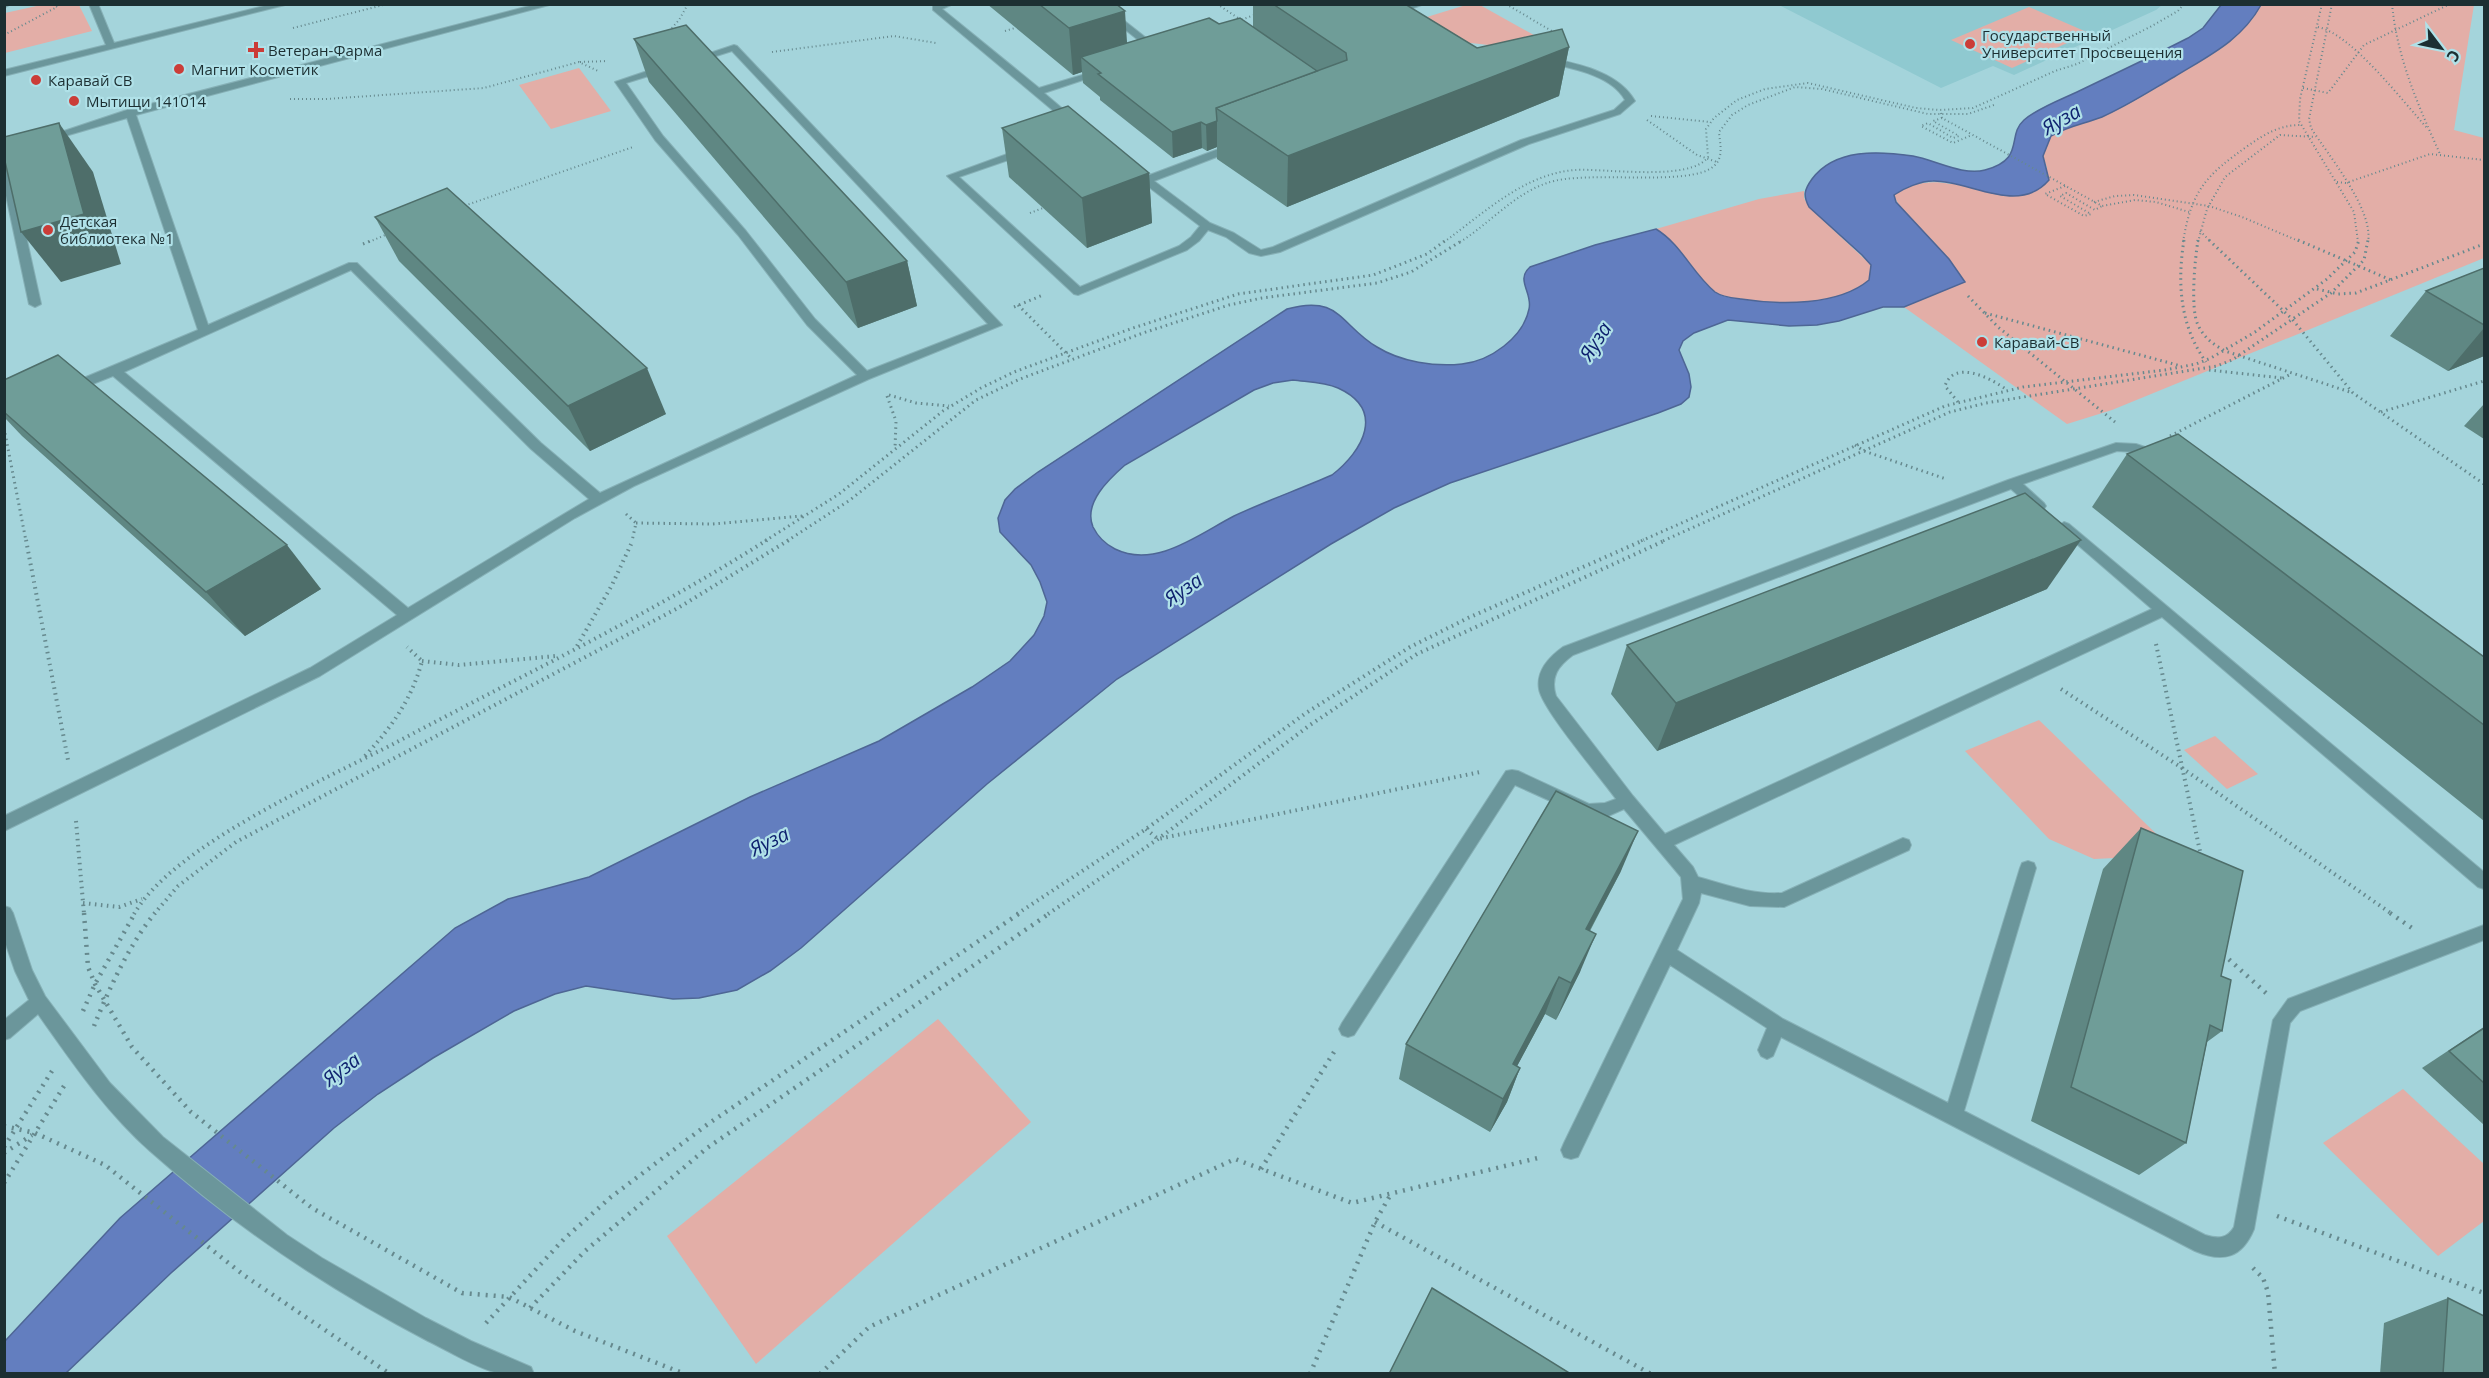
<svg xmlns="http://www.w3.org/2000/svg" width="2489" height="1378" viewBox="0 0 2489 1378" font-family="'Open Sans',sans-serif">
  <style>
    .built { fill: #8fc9d0 }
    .green { fill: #e3aea7 }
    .water { fill: #637ebf; stroke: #4e6695; stroke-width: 1.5; fill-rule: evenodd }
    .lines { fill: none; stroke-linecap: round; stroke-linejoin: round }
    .minor-casing { stroke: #86b0b6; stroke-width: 2 }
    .path-far3 { stroke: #66898e; stroke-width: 2; stroke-dasharray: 1 3; stroke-linecap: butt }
    .path-far2 { stroke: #66898e; stroke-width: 3; stroke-dasharray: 1.5 4; stroke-linecap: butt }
    .path-far1 { stroke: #66898e; stroke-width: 4; stroke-dasharray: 1.5 4.5; stroke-linecap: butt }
    .path { stroke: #66898e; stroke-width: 4.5; stroke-dasharray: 2 6; stroke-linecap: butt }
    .minor { fill: #6b969b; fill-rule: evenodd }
    .wall { fill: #5f8783 }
    .shaded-wall { fill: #4e6e6a }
    .building { fill: #6f9d98; stroke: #4e6e6a; stroke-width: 1.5 }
    .poi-dot { fill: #cb3d38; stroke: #b0e1e8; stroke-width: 2 }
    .labels { text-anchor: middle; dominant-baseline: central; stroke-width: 4.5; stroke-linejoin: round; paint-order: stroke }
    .far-poi-label { font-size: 15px; fill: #1c2f32; stroke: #b0e1e8; text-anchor: start }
    .water-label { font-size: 20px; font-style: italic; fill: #0f226f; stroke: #b0e1e8 }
  </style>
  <rect width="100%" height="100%" fill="#a4d4db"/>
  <polygon class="built" points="1779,5 2162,5 2156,10 2014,75 1993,66 1941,88"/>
  <g class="green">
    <polygon points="41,5 79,5 92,31 5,53 5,13"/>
    <polygon points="1466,5 1480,5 1550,44 1532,50 1462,42 1417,20"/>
    <path d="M2261,5h213l-20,125 30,8v120l-372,152 -45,14 -163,-117 60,-25c-9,-14 -19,-28 -31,-41 -13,-13 -33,-28 -39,-46 16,-12 37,-15 56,-11l97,-16 -4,-12 8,-20c18,-10 33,-12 51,-19 25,-11 48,-26 72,-40 34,-21 67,-36 87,-72z"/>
    <polygon points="2029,7 2089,33 2012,68 1951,40"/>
    <polygon points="579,68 611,111 551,129 519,85"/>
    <path d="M1804,191v7l5,9 62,58 -2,15c-31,26 -89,25 -128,19 -8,-1 -19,-2 -26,-7 -23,-19 -33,-47 -59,-63l103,-30z"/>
    <polygon points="2039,720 2178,855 2094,859 2049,839 1965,751"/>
    <polygon points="2215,736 2258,774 2227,789 2184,750"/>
    <polygon points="938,1019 1031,1122 756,1364 667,1236"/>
    <polygon points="2403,1089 2484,1164 2484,1221 2438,1256 2323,1143"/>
  </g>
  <path class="water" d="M2221,5h40c-20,36 -53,51 -87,72 -24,14 -47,29 -72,40 -18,7 -34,9 -51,19l-8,20 6,24c-31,36 -80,0 -116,1 -12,0 -29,7 -39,14l2,7 53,57 16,23 -61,25h-21l-44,14 -22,4 -28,1 -61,-6 -34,13 -11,8 -4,9 10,24 2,13 -2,10 -8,7 -23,9 -208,70 -56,25 -63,36 -214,135 -130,105 -186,164 -31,23 -33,19 -38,8 -26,1 -87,-13 -31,8 -41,17 -81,47 -55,36 -44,34 -163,145 -105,100 -61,1v-33l115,-123 335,-290 53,-29 81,-22 161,-80 129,-56 93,-54 38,-26 24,-26 10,-19 3,-14 -7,-20 -9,-17 -31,-33 -2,-14 7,-18 10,-11 23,-17 249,-163c53,-15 53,16 90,38 24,15 58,20 85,17 28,-3 61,-26 67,-55 4,-16 -14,-29 1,-42l65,-22 61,-16c26,16 36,44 59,63 7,5 18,6 26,7 39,6 97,7 128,-19l2,-15 -9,-10 -53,-48c-6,-11 -5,-17 3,-28 23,-31 67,-28 101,-23 22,4 50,20 72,14 41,-11 21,-34 39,-50 14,-12 36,-20 53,-28 37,-18 74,-35 111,-54l15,-10zM1293,380c15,2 31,2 45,8 48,22 25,63 -6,87 -32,14 -66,26 -98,41 -35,18 -78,53 -119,33 -10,-5 -17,-12 -22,-22 -10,-24 16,-48 32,-62l129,-75 19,-7z"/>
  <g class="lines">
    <g class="minor-casing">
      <g id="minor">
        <polygon points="4,4 11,4 4,8"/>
        <polygon points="89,4 98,4 114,43 272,4 289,4 4,76 4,70 106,45"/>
        <path d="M537,4h16l-417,111 72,210 141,-62h8l184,180 59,50 257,-118 -50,-50 -69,-90 -83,-95 -40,-58 50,-17 3,1v4l-42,13 37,53 83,95 69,88 52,52 121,-47 -256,-273 -38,12 -5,-3 45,-15 3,1 265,279 -133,54 -235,107 -59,32 -255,158 -316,155v-15l306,-148 87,-53 -284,-239 -38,15h-8l-2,-3 2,-3 131,-55 -71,-212 -79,23 -5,-3 84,-28zM351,270l180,179 58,50 -181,109 -284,-236z"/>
        <polygon points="938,4 953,4 942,9 1039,88 1102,69 1107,72 1044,93 1077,121 1068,123 933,10 933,6"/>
        <polygon points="1093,4 1103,4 1150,41 1142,43"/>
        <polygon points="1409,4 1424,4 1392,16 1388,13"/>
        <path d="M1546,57c31,7 72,14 89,44l-15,13 -91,30 -249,108 -19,4 -12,-3 -23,-16 -18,-7 -9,11 -12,9 -109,45 -4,-1 -127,-118 74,-27h8v4l-70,24 121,110 99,-41 12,-9 9,-11 -71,-54v-4h8l10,8 85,-32h8v4l-86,33 56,42 24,10 27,17 12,-3 248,-107 93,-30 11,-10c-14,-26 -56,-32 -82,-38v-4z"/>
        <polygon points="4,156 9,159 41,304 35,307 29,304 4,186"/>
        <path d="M2116,443l20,1 27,9 1,3 -6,4 -23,-8 -18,-1 -94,33 21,19 2,3 -2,3h-10l-23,-20 -438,166c-15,11 -23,22 -17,41l77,100 32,38 487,-225 -95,-82 7,-5 5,2 415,348v17l-6,-2 -316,-270 -488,228 19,22 5,10c28,8 55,18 84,16l121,-55 6,2 2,5 -2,5 -125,57 -34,-1 -49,-13 -2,10 -22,47 106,69 165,84 72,-235 2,-5 6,-2 6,2 2,5 -72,243 241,124c13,4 22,4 29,-8l39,-207 15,-21 196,-74v15l-184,71 -10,12 -36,206c-12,29 -31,34 -59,22l-414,-214 -8,19 -6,3 -6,-3 -3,-6 9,-22 -97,-63 -92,192 -7,2 -7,-2 -3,-7 3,-7 119,-244 -2,-22 -57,-68 -18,8 -18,1 -73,-33 -161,250 -6,2 -6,-2 -3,-6 3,-6 164,-252 6,-1 6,1 71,33 16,-1 11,-4c-15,-21 -74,-90 -77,-110 -3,-18 10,-32 24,-42l445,-167z"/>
        <path d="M4,906l6,2 3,5 19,57 13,26 65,87 53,54 124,98 35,23 104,60 45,23 60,26 3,7c-11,0 -25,2 -36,-1 -20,-4 -51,-23 -70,-32 -100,-52 -194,-115 -278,-190 -44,-39 -78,-89 -112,-137l-28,24 -6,2v-20l25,-20 -14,-29 -11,-32z"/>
      </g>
    </g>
    <g class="path-far3">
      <polyline points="1217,4 1241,20"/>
      <polyline points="1506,4 1555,33"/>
      <polyline points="2322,4 2300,99 2299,121 2354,212 2358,242"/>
      <path d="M2332,4l-23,115 2,9c17,27 63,82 57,114"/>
      <path d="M2392,4c5,54 26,101 48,150"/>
      <polyline points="1238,21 1257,14"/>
      <path d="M2318,27c34,7 85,75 110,102"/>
      <polyline points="293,28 387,4"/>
      <polyline points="669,31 679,20 688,4"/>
      <polyline points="1005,31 1015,28"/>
      <polyline points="4,35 57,7 54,4"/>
      <polyline points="772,52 894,36 936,43"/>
      <polyline points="580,62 608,61"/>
      <polyline points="2303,88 2328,93 2364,45 2450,4"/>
      <polyline points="290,99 326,99 484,88 579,62 598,71"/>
      <polyline points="1941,113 1942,118 2102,206 2135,200 2156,202 2189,212"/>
      <polyline points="1651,116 1710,122"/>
      <polyline points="1942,118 1933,121 1959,136 1953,138 1928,123 1921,126 1953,143 1972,135"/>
      <polyline points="1647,120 1697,155 1717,162"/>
      <polyline points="2337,182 2346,183 2430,154 2484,160"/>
      <polyline points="2065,186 2045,194 2084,216 2091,214 2060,196 2066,193 2095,210 2102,206"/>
      <polyline points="2094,202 2115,196 2134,195 2209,206 2242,217 2301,242"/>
      <polyline points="461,207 633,147"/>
      <polyline points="1030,213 1043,208"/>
      <polyline points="2200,231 2211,242"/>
      <polyline points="369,242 390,233"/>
      <path d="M1444,242c40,-29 80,-68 131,-72 28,-2 116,12 133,-13l-2,-28 8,-11 23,-18 28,-11 43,-6 108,25 23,2 34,-2 82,-37 22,-7 73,-37 28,-16 6,-7"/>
      <path d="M1460,242c29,-18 54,-48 87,-59 38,-14 143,5 167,-17 10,-9 6,-22 5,-34l13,-17 16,-10 47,-18 27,2 106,25h40l26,-9"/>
      <path d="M2183,242c9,-54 24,-67 66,-97 16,-11 31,-20 51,-20"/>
      <polyline points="2198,242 2207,209 2225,177 2280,135 2316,137"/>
    </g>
    <g class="path-far2">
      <path d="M2184,240c-7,43 -4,86 22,122"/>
      <path d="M2198,240c-3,19 -8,69 0,85 6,13 15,19 27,26l128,42"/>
      <polyline points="2209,240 2292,319 2353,393 2484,484"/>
      <polyline points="2298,240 2391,280"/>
      <polyline points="363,244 373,240"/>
      <polyline points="2317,289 2338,294 2356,293 2484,244"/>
      <polyline points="1968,296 1998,327 2115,422"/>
      <polyline points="1018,305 1072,359"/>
      <polyline points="1014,307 1043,295"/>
      <polyline points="1985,313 2181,366"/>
      <polyline points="2209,370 2282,378"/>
      <polyline points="889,395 916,403 949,406"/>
      <polyline points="887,396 896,421 895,449"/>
      <path d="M1958,402l-13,-16c9,-27 46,-8 62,4"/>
      <polyline points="2381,412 2484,381"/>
      <polyline points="4,428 26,541"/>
      <polyline points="2170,436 2291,374"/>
      <polyline points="1855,445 1864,451 1946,479"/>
      <polyline points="626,514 636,523 632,541"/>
      <polyline points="636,523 713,524 802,516"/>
      <polyline points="765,541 839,494 943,411 981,388 1014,372 1133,328 1238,294 1373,275 1427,254 1446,240"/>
      <polyline points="787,541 850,500 976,400 1020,379 1143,333 1229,305 1262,298 1377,283 1411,272 1463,240"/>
      <polyline points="1641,541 1945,406 2023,387 2165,370 2196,364 2211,358 2255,332 2327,279 2355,252 2359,240"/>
      <polyline points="1663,541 1950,412 1986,403 2217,366 2232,360 2331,293 2364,260 2368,240"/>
    </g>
    <g class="path-far1">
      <polyline points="26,540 68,760"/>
      <polyline points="2156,644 2201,856"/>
      <polyline points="577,646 612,585 633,540"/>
      <polyline points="422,661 459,665 556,656"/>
      <polyline points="2061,689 2182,768 2392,914"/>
      <path d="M365,756c26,-28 47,-57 57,-95l-15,-14"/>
      <polyline points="76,821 84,914"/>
      <polyline points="1146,829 1158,839 1480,772"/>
      <polyline points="83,903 119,907 142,899"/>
      <path d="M134,914c40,-69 190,-134 263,-172 124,-66 252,-127 370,-202"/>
      <polyline points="154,914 178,886 236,842 678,608 789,540"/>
      <polyline points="1017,914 1146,829 1306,713 1410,647 1468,618 1644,540"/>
      <polyline points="1048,914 1158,839 1310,725 1417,654 1666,540"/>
    </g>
    <g class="path">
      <polyline points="84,913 88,967 95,984 132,1047 191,1112 312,1208 462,1293 509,1297 575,1331 685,1374"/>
      <polyline points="2390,913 2412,928"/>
      <polyline points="2223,954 2266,993"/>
      <polyline points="83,1011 95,984 135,913"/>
      <path d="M94,1026c15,-37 36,-83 61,-113"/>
      <polyline points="4,1126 35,1133 105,1165 245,1276 390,1374"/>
      <polyline points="4,1147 52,1071"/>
      <polyline points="4,1153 32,1135"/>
      <polyline points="1261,1169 1334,1052"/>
      <polyline points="4,1183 64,1086"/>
      <polyline points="2277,1216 2484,1293"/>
      <polyline points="1375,1222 1651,1374"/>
      <polyline points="2253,1268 2263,1278 2268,1292 2275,1374"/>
      <polyline points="530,1308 585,1251 707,1148 1050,913"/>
      <polyline points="486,1323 564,1239 611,1197 708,1124 1020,913"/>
      <polyline points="820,1374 869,1327 1235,1159 1352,1203 1542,1157"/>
      <polyline points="1310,1374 1375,1222 1392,1192"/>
    </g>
    <use href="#minor" class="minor"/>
  </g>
  <g class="wall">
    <polygon points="987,4 1116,4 1127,43 1219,24 1253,28 1253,4 1405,4 1477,48 1569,47 1559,96 1287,207 1217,159 1217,147 1207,151 1202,148 1173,158 1100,100 1100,97 1083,83 1082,72 1073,75"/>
    <polygon points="634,39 907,261 917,306 858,328 649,82"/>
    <polygon points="1002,128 1149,173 1152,223 1087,248 1009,177"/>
    <polygon points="375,217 666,414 590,451 399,261"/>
    <polygon points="2484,268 2484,356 2448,371 2390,336 2426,291"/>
    <polygon points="4,380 321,589 245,636 22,436 4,417"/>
    <polygon points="2484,404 2484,439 2464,426"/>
    <polygon points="2127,454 2484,657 2484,821 2092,507"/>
    <polygon points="2047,589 1657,751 1611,694 1627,645"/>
    <polygon points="2141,828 2221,976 2222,1031 2207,1042 2186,1143 2139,1175 2031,1121 2103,869"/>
    <polygon points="1621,871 1590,931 1580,972 1556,1020 1545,1014 1517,1066 1520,1068 1507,1102 1490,1132 1399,1079 1406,1044"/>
    <polygon points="2484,1027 2484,1125 2422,1068"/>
    <polygon points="2448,1298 2484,1374 2380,1374 2384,1323"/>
  </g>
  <g class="shaded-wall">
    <polygon points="1125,11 1128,58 1081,57 1082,72 1073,75 1069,28"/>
    <polygon points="1569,47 1559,96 1287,207 1288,156"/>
    <polygon points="1217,121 1217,147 1207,151 1206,125"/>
    <polygon points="1201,122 1202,148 1173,158 1172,132"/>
    <polygon points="59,123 93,172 121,264 61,282 21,232"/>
    <polygon points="1149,173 1152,223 1087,248 1082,198"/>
    <polygon points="907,261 917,306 858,328 846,282"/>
    <polygon points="2484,328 2484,356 2448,371"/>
    <polygon points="647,368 666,414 590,451 568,406"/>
    <polygon points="2081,540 2047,589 1657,751 1676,703"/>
    <polygon points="287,545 321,589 245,636 206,592"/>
    <polygon points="1638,831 1621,871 1570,967 1586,929"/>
    <polygon points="1596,934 1580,972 1556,1020 1571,983"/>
    <polygon points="1559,977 1545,1014 1500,1098 1513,1064"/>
    <polygon points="1520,1068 1507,1102 1490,1132 1503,1099"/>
  </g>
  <g class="building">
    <polygon points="1039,4 1116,4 1125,11 1069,28"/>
    <polygon points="1273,4 1405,4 1477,48 1562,29 1569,47 1288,156 1216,108 1347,60 1346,53"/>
    <polygon points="1209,18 1219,24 1240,18 1317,71 1216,108 1217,121 1206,125 1201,122 1172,132 1098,74 1101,73 1081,57"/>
    <polygon points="686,25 907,261 846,282 634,39"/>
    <polygon points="1068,106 1149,173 1082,198 1002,128"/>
    <polygon points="59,123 84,214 21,232 4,157 4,137"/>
    <polygon points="447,188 647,368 568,406 375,217"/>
    <polygon points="2484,268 2484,325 2426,291"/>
    <polygon points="58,355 287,545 206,592 4,412 4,380"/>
    <polygon points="2178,434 2484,657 2484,725 2127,454"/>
    <polygon points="2025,493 2081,540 1676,703 1627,645"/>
    <polygon points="1556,791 1638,831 1586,929 1596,934 1571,983 1559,977 1513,1064 1520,1068 1503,1099 1406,1044"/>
    <polygon points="2141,828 2243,871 2221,976 2231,980 2222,1031 2210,1025 2186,1143 2071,1087"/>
    <polygon points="2484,1028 2484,1083 2449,1051"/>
    <polygon points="1432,1288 1571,1374 1389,1374"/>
    <polygon points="2448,1298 2484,1316 2484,1374 2443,1374"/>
  </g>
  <g class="poi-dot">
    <circle cx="1970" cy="44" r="6"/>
    <path d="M253 41h6v6h6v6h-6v6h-6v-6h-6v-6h6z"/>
    <circle cx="179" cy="69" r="6"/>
    <circle cx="36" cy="80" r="6"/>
    <circle cx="74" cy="101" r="6"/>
    <circle cx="48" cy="230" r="6"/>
    <circle cx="1982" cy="342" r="6"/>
  </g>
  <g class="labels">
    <g class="far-poi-label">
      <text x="1982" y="35">Государственный<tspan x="1982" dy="17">Университет Просвещения</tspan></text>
      <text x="268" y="50">Ветеран-Фарма</text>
      <text x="191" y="69">Магнит Косметик</text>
      <text x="48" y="80">Каравай СВ</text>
      <text x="86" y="101">Мытищи 141014</text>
      <text x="60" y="221">Детская<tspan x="60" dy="17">библиотека №1</tspan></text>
      <text x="1994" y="342">Каравай-СВ</text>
    </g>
    <g class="water-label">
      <text transform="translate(2061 119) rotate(-30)">Яуза</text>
      <text transform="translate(1595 341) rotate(-57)">Яуза</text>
      <text transform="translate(1183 589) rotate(-35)">Яуза</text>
      <text transform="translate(769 841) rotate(-26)">Яуза</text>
      <text transform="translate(341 1069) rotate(-37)">Яуза</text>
    </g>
  </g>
  <rect width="2489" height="1378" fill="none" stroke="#1c2f32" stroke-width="12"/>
  <g transform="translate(2441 48) rotate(122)" stroke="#b0e1e8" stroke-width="4.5" paint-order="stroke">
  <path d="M0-4.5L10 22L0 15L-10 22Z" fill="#1c2f32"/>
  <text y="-9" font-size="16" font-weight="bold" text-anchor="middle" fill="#1c2f32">С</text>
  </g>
</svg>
